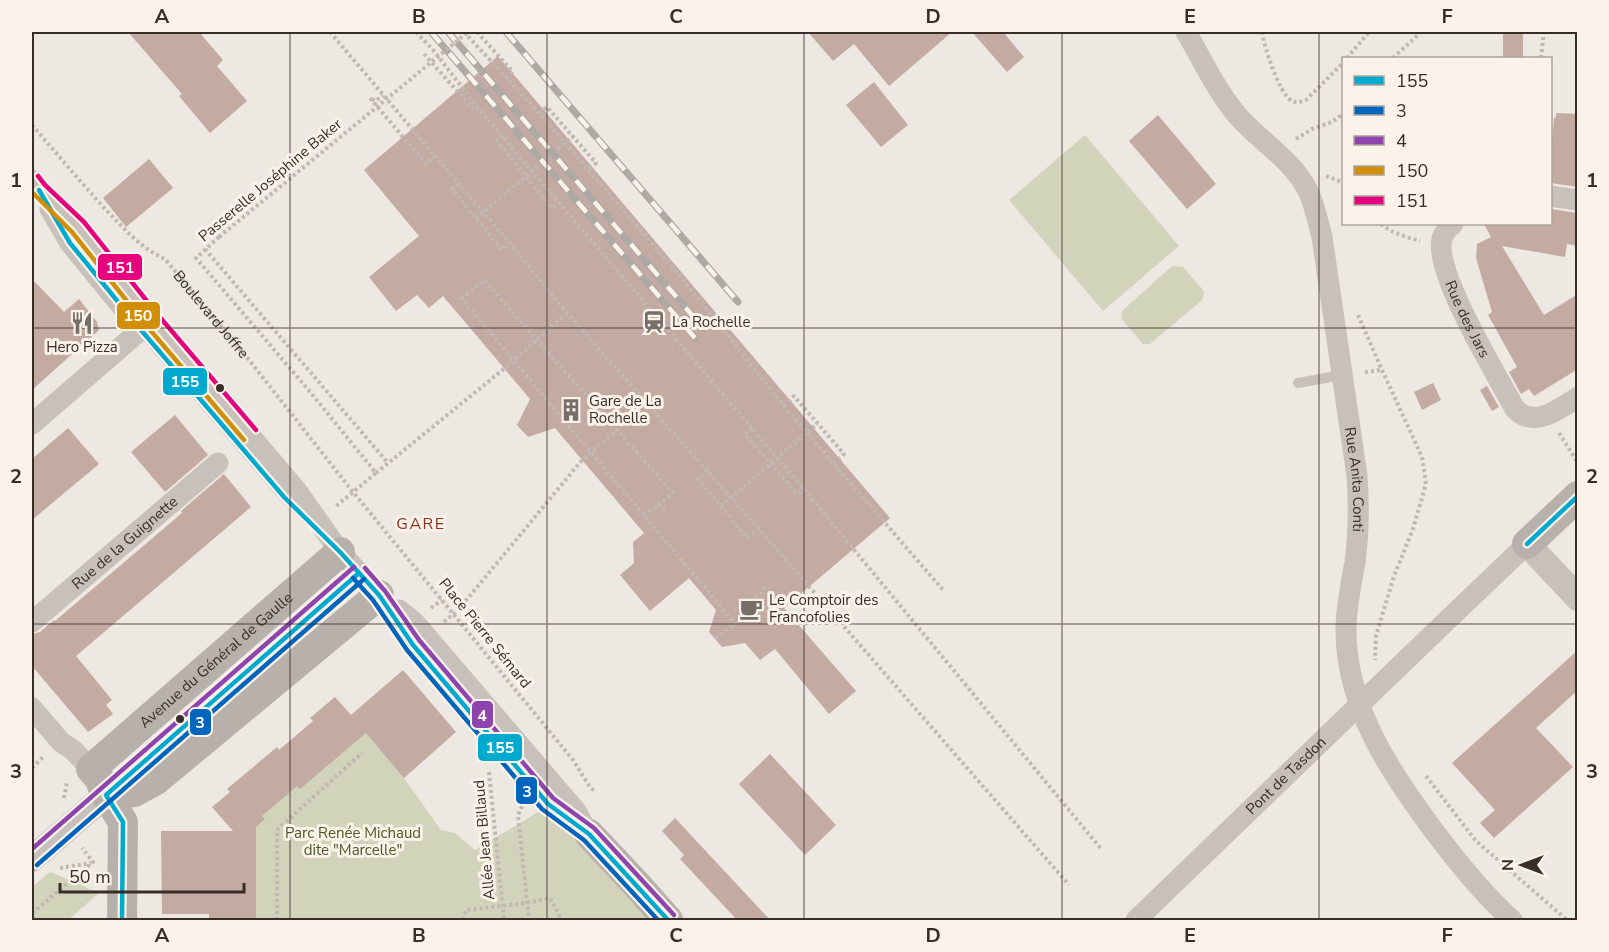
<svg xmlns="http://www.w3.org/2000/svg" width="1609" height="952" viewBox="0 0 1609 952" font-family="'Nunito Sans',sans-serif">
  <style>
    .green { fill: #d1d4bb }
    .building { fill: #c3aaa3 }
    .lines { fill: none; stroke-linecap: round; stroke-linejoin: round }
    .path { stroke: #c0b8b3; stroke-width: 4; stroke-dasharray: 3 3; stroke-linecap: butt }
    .service { stroke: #c8c0ba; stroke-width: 10 }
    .minor { stroke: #c8c0ba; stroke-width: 21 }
    .tertiary { stroke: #c8c0ba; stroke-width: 26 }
    .secondary { stroke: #b8b0ab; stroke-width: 30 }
    .rail-casing { stroke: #afa9a5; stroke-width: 7 }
    .rail { stroke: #fbf2e9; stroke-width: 4.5; stroke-dasharray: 14; stroke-linecap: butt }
    .path-bridge { stroke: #c0b8b3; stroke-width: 4; stroke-dasharray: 3 3; stroke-linecap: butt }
    .minor-bridge { stroke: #c8c0ba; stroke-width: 21 }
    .bus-1-casing { stroke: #fbf2e9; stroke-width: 9 }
    .bus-2-casing { stroke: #fbf2e9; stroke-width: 9 }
    .bus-3-casing { stroke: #fbf2e9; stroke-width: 9 }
    .bus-4-casing { stroke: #fbf2e9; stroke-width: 9 }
    .bus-5-casing { stroke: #fbf2e9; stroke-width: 9 }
    .bus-1 { stroke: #00a9ce; stroke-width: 4.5 }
    .bus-2 { stroke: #0065bd; stroke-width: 4.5 }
    .bus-3 { stroke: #8e44ad; stroke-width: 4.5 }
    .bus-4 { stroke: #d18e08; stroke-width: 4.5 }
    .bus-5 { stroke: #e5007d; stroke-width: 4.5 }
    .grid { fill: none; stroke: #392d28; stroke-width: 1.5; stroke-opacity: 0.55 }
    .bus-dot { fill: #392d28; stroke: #fbf2e9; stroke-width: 2 }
    .labels { text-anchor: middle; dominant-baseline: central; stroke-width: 6; stroke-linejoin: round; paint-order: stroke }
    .street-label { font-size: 15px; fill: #392d28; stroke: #fbf2e9 }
    .poi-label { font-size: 15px; fill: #392d28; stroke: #fbf2e9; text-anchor: start }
    .park-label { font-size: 15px; fill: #4a592a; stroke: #fbf2e9 }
    .neighbourhood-label { font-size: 16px; letter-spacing: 1.5px; fill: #8e311b; stroke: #fbf2e9 }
    .line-badge { stroke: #fbf2e9; stroke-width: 2 }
    .badge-label { font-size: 16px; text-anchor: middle; font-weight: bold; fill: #fff }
    .neatline { fill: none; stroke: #392d28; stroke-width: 2 }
    .grid-label { font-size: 20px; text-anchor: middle; font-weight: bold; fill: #392d28 }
  </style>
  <rect width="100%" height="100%" fill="#eee8e2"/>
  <g class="green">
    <polygon points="1085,135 1179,246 1103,311 1009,200"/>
    <polygon points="1172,266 1183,267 1204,291 1203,299 1150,344 1143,344 1121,318 1122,311"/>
    <polygon points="364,727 404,778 441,830 455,833 475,850 535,814 548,804 668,920 255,920 254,822"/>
    <polygon points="50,872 99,893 68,920 32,920 32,887"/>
  </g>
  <g class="building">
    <polygon points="128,32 199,32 223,60 217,66 247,101 210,133 179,96 182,94"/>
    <polygon points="808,32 952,32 889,86 854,44 833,61"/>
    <polygon points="972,32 1003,32 1024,57 1007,72"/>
    <rect x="1503" y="32" width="20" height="26"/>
    <polygon points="498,56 890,518 784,608 856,691 829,714 775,649 760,660 745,643 722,647 709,632 716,610 689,578 650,611 620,575 634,563 633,542 644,533 555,428 528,437 517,425 530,399 443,296 429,308 417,295 396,311 369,277 419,236 364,170"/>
    <polygon points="874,82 908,125 881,147 846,105"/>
    <polygon points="1556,113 1578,114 1578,187 1551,183 1551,154 1554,118 1556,117"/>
    <polygon points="1158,115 1216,184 1187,209 1129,141"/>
    <polygon points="149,159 173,188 126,227 103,198"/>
    <polygon points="1551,209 1578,213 1578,246 1567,244 1565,257 1502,246 1544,315 1578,294 1578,369 1534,396 1529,389 1521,394 1509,372 1517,367 1488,315 1492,312 1476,258 1477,244 1491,237 1484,224 1551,224"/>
    <polygon points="32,279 64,312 79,299 97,322 99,330 32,390"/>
    <polygon points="1433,383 1441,400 1422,410 1414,392"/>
    <polygon points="1487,386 1499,407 1492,411 1480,390"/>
    <polygon points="175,415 208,455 165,492 131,452"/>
    <polygon points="68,428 99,464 32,520 32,459"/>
    <polygon points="224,474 251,507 76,656 112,700 106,705 113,714 88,732 32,666 32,634 40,632 54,620 55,621 182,513 181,511"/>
    <polygon points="1578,650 1578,690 1536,728 1573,767 1494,838 1480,823 1495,810 1452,763"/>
    <polygon points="403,670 456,732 404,778 366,733 300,789 297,786 262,816 265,819 256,827 256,921 209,921 209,914 162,914 161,831 233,831 212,807 230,792 227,789 277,747 279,750 313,721 310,718 335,697 351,715"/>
    <polygon points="770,754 836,825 805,855 739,784"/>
    <polygon points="675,818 771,921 738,921 680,859 684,855 662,831"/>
  </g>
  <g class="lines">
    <g class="path">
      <polyline points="330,32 435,156 510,243 567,313 759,529 1069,885"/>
      <polyline points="416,32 434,51 478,108 804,489 1102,850"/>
      <polyline points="464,32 539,113 681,277 784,406 943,590"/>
      <polyline points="477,32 513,72 506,78"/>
      <path d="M1262,32c2,14 17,62 30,69 5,2 9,1 14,-1l38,-38"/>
      <polyline points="424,54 475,111 478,108"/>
      <polyline points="1347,58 1369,32"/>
      <polyline points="1393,58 1421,32"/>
      <polyline points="1541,58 1544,32"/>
      <polyline points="370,98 426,164 435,156"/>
      <polyline points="372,99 376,101 383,95"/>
      <polyline points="539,113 547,107 596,163 587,170"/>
      <path id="s1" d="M32,125c24,28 48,56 73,84 19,19 35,39 60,50l84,101 104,132 220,268 15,24 7,8"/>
      <polyline points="503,136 497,141 552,208 559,203"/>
      <polyline points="1296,139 1312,129 1332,122 1344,113"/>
      <polyline points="1326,176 1344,183"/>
      <polyline points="459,184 452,189 502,250 510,243"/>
      <polyline points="476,219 573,136"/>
      <path d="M1381,224c10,9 26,13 39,17"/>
      <polyline points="219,237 196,258 311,393 376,473 335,507"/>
      <polyline points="205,249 388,463"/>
      <polyline points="1358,315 1382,370 1422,457 1426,484 1413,529 1394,576 1376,636 1375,660"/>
      <polyline points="1365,372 1382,370"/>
      <polyline points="784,406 794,396 844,454 833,464"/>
      <polyline points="752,428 745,434 797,494 804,489"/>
      <polyline points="1559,433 1578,463"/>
      <polyline points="708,471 698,479 747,538 759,529"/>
      <polyline points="376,473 505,368 567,313"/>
      <polyline points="659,504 667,513"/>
      <polyline points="721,506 817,424"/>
      <path d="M644,516l29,-23 -189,-213 -22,19 275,327c9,-8 13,-10 22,-15 6,-4 10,-9 18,-12"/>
      <polyline points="431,608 442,600"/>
      <polyline points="752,613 750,601 763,591 765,585"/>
      <polyline points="444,622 459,609 582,460 647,404"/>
      <polyline points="716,639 735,623"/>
      <polyline points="32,768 44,756"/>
      <polyline points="489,772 504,920"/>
      <polyline points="1426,776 1476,841 1567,920"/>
      <polyline points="64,798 67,782"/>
      <polyline points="522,806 518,815 529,920"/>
      <polyline points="60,868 91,863"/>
      <polyline points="32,913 93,862 82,848"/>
      <polyline points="277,920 277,830 362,753"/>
      <polyline points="463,920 466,910 527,903 550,898 562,920"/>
    </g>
    <g class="service">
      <polyline points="141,330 284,497 307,519"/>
      <polyline points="1298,383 1342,375"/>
      <polyline points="116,786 359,573"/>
    </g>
    <g class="minor">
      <path id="s2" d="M1186,32c16,27 30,58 51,83 23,27 57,45 72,78 6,14 9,29 13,44l35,239c2,29 2,57 -2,86 -4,23 -9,45 -9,68 0,77 44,142 88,201 24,32 49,63 78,89"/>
      <polyline points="32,180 39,190 78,227 152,320 297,491 340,552 379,595 413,645 548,804 589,834"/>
      <polyline points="1550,196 1578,200"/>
      <polyline points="50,209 70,243 141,330"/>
      <path id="s3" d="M1453,224c-5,4 -9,8 -11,15 -9,32 56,138 73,170 3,2 5,5 8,6 18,9 41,-9 55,-18"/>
      <polyline points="32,424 151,321"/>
      <polyline points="399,610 413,621 426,636 576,811 583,824"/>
      <path id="s4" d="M32,622l186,-159"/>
      <polyline points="1436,631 1527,544"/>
      <polyline points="32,708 61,742 73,750 91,769"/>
    </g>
    <g class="tertiary">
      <polyline points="1527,544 1578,598"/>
      <polyline points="32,859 106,795"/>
    </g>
    <g class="secondary">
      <polyline points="1527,544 1578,496"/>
      <polyline points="106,795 134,792 156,780 379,595"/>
      <polyline points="589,834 637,885 668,920"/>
      <path id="s5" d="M122,920l1,-98 -17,-27 -7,-17 -8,-9 249,-217"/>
    </g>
    <g class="rail-casing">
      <g id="rail">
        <polyline points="431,32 695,338"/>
        <polyline points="448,32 704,329"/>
        <polyline points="506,32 738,302"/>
      </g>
    </g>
    <use href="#rail" class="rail"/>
    <polyline class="path-bridge" points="219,237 468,32"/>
    <path class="minor-bridge" id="s6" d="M1136,920l300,-289"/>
    <g class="bus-1-casing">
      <g id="bus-1">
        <polyline points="39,190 70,243 141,330 284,497 340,552 379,595 413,645 548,804 589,834 668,920"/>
        <polyline points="1527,544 1578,496"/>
        <polyline points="122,920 123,822 106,795 359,573"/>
      </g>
    </g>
    <g class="bus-2-casing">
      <g id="bus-2">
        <polyline points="353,578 373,600 407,650 542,809 584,840 658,920"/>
        <polyline points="37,865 364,579"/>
      </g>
    </g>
    <g class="bus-3-casing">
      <g id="bus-3">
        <polyline points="365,568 385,591 419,640 553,798 594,828 674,915"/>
        <polyline points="32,849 354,567"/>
      </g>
    </g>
    <g class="bus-4-casing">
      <polyline id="bus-4" points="32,192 72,232 146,325 244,440"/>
    </g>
    <g class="bus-5-casing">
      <polyline id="bus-5" points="38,176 45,185 84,222 158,315 256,430"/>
    </g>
    <use href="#bus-1" class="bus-1"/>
    <use href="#bus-2" class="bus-2"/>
    <use href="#bus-3" class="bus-3"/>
    <use href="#bus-4" class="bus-4"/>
    <use href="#bus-5" class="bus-5"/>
  </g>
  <path class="grid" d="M290,32v888M547,32v888M804,32v888M1062,32v888M1319,32v888M32,328h1546M32,624h1546"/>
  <defs>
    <g id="station-bare" transform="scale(1.8)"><path d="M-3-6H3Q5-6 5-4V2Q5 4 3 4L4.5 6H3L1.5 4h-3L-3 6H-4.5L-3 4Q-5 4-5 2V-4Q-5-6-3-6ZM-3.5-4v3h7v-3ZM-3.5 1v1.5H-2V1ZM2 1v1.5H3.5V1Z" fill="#786e69" stroke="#fbf2e9" stroke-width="2.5" paint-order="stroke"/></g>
    <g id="restaurant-bare" transform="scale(1.8)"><path d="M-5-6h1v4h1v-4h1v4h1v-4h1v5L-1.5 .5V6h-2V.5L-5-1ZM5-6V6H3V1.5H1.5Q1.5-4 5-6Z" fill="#786e69" stroke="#fbf2e9" stroke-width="2.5" paint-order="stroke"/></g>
    <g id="building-bare" transform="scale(1.8)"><path d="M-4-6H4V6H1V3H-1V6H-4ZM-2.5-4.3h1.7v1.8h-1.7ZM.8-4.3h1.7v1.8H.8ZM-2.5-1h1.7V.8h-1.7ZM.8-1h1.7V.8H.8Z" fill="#786e69" stroke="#fbf2e9" stroke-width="2.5" paint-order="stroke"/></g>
    <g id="cafe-bare" transform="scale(1.8)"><path d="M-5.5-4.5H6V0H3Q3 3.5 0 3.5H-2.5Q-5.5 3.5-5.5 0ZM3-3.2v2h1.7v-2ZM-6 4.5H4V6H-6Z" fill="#786e69" stroke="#fbf2e9" stroke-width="2.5" paint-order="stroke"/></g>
  </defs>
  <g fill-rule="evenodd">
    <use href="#station-bare" x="654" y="322"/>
    <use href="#restaurant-bare" x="82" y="323"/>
    <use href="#building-bare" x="571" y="410"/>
    <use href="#cafe-bare" x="751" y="609"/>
  </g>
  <g class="bus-dot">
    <circle cx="220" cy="388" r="5"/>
    <circle cx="180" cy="719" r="5"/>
  </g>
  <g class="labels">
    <g class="street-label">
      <text transform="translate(270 180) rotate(-40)">Passerelle Joséphine Baker</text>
      <text stroke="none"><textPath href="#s1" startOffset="262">Boulevard Joffre</textPath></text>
      <text stroke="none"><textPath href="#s3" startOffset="104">Rue des Jars</textPath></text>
      <text stroke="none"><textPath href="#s2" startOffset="495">Rue Anita Conti</textPath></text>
      <text stroke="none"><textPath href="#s4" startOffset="122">Rue de la Guignette</textPath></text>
      <text transform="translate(485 633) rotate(51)">Place Pierre Sémard</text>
      <text stroke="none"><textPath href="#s5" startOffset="326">Avenue du Général de Gaulle</textPath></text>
      <text stroke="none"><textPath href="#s6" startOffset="208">Pont de Tasdon</textPath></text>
      <text transform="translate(484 840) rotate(-95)">Allée Jean Billaud</text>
    </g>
    <g class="poi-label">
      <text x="672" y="322">La Rochelle</text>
      <text x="82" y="347" text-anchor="middle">Hero Pizza</text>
      <text x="589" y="401">Gare de La<tspan x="589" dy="17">Rochelle</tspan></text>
      <text x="769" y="600">Le Comptoir des<tspan x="769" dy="17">Francofolies</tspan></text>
    </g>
    <g class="park-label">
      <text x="353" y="833">Parc Renée Michaud<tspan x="353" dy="17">dite "Marcelle"</tspan></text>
    </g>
    <g class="neighbourhood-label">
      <text x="421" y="524">GARE</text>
    </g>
  </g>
  <g class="line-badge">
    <rect x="97" y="253" width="46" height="28" rx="6" fill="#e5007d"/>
    <rect x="116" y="301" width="45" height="29" rx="6" fill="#d18e08"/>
    <rect x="162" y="367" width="46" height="29" rx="6" fill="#00a9ce"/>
    <rect x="471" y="700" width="23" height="29" rx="6" fill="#8e44ad"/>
    <rect x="189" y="708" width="23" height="28" rx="6" fill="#0065bd"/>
    <rect x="477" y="733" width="46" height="29" rx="6" fill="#00a9ce"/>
    <rect x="515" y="776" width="23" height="29" rx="6" fill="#0065bd"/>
  </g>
  <g class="badge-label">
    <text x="120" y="273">151</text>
    <text x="138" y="321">150</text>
    <text x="185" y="387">155</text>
    <text x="482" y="721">4</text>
    <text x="200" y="728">3</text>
    <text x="500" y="753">155</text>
    <text x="527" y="797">3</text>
  </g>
  <rect width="1609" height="952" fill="none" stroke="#fbf2e9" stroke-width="66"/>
  <rect x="1342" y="57" width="210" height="168" fill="#fbf2e9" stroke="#ada39c" stroke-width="1.5"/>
  <rect x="1354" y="76" width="30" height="9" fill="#00a9ce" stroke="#ada39c" stroke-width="1.5"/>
  <text x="1396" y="87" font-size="18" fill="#392d28">155</text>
  <rect x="1354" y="106" width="30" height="9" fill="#0065bd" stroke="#ada39c" stroke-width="1.5"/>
  <text x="1396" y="117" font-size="18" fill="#392d28">3</text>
  <rect x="1354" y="136" width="30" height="9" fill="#8e44ad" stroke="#ada39c" stroke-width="1.5"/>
  <text x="1396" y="147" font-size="18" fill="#392d28">4</text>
  <rect x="1354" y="166" width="30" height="9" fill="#d18e08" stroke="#ada39c" stroke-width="1.5"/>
  <text x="1396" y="177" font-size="18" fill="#392d28">150</text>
  <rect x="1354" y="196" width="30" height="9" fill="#e5007d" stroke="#ada39c" stroke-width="1.5"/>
  <text x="1396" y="207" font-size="18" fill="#392d28">151</text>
  <g transform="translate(1522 865) rotate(270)" stroke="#fbf2e9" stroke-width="4.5" paint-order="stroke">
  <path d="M0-4.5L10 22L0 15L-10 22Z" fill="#392d28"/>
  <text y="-9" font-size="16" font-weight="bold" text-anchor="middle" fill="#392d28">N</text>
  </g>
  <path d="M60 883v9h184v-9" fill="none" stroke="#392d28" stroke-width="3"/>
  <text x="69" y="883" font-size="18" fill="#392d28" stroke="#fbf2e9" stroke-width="4.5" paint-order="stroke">50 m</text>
  <rect x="33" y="33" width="1543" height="886" class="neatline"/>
  <g class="grid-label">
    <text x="162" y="23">A</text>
    <text x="419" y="23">B</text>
    <text x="676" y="23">C</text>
    <text x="933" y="23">D</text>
    <text x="1190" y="23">E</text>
    <text x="1447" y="23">F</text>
    <text x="16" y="187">1</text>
    <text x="1592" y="187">1</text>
    <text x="16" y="483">2</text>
    <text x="1592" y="483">2</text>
    <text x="16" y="778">3</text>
    <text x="1592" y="778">3</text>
    <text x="162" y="942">A</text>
    <text x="419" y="942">B</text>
    <text x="676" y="942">C</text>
    <text x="933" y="942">D</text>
    <text x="1190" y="942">E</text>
    <text x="1447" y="942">F</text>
  </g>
</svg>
